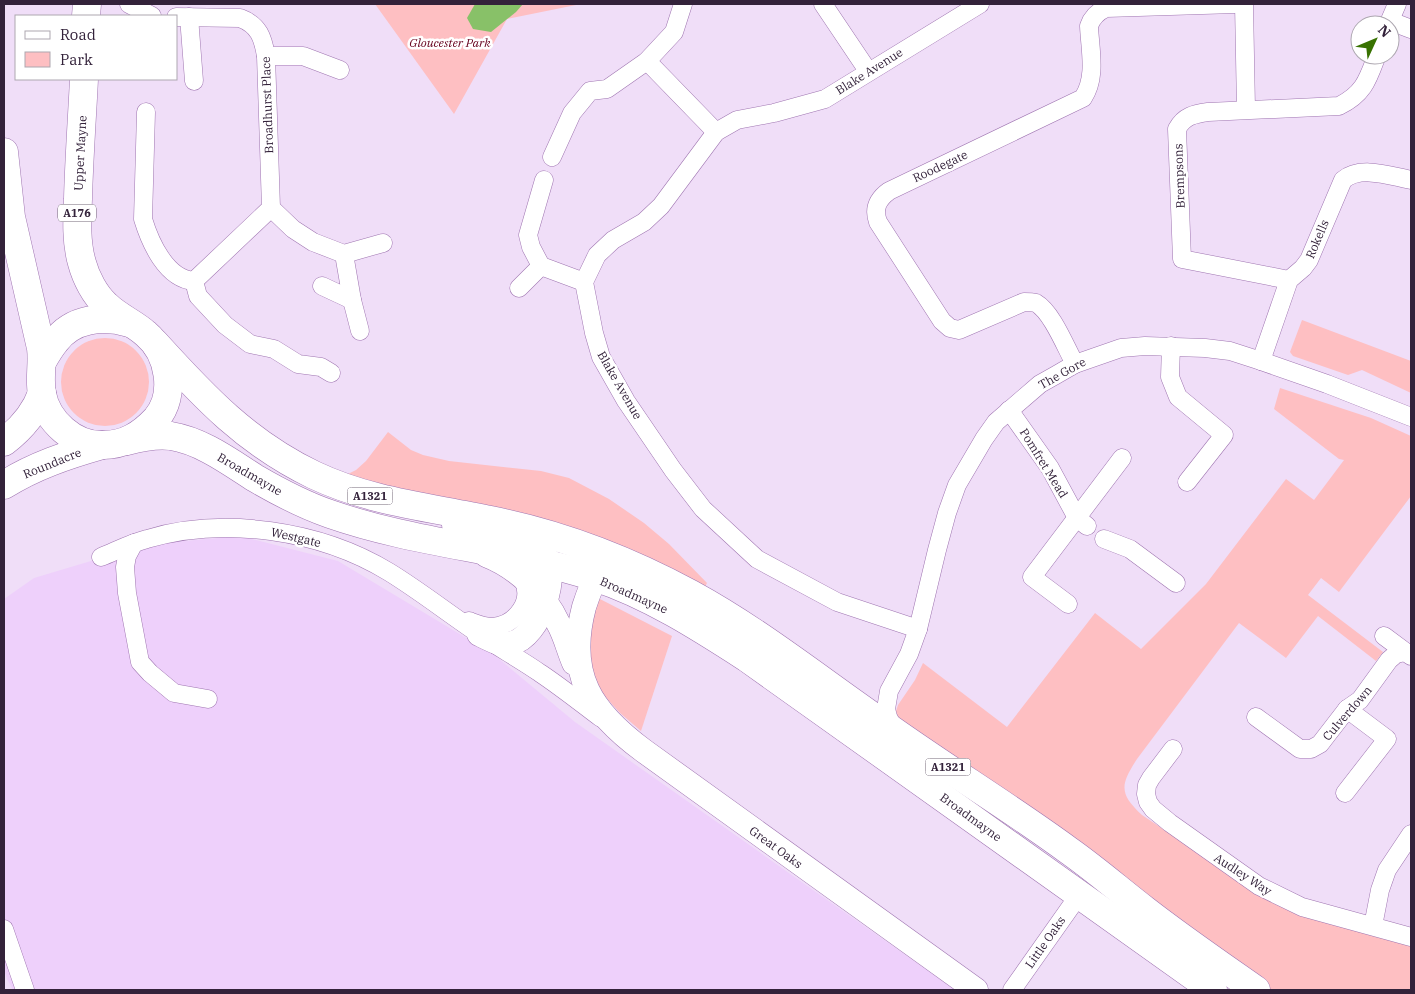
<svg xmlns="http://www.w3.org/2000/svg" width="1415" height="994" viewBox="0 0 1415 994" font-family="'IBM Plex Serif',serif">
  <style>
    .built { fill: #eed0fb }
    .green { fill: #febfc2 }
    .water { fill: #88c168 }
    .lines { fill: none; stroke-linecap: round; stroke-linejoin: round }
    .street-casing { stroke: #9f75b1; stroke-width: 19 }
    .secondary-casing { stroke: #9f75b1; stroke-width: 25 }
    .primary-casing { stroke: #9f75b1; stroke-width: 29 }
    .street { stroke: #fff; stroke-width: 18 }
    .secondary { stroke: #fff; stroke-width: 24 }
    .primary { stroke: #fff; stroke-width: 28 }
    .labels { text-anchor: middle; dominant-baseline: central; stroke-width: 5; stroke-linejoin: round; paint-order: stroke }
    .shield { fill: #fff; stroke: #706475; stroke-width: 1 }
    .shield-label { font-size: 11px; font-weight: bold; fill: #33223a }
    .park-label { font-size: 12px; font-style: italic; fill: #65001c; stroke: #fff }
    .street-label { font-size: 12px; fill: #33223a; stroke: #fff }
  </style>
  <rect width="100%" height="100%" fill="#f0def8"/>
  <polygon class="built" points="240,536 338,561 493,654 575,722 955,990 13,990 7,979 4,970 4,599 34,578 111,555 173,542"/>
  <g class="green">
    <polygon points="375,4 581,4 507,19 454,114"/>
    <polygon points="1302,320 1411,361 1411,393 1362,370 1348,375 1293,356 1290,352"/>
    <circle cx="105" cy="382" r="44"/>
    <path d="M1280,388l91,30 40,18v60l-72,96 -18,-14 -13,17 75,57 -7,9 -58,-45 -32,42 -47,-35 -102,136c-16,25 -19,34 5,56l120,80 149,50v45h-140l-374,-272 -1,-7 2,-6 17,-25 8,-17 84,64 88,-114 46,36 65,-65 80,-105 28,21 30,-40 -5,-1 -65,-50z"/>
    <polygon points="388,432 411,450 423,455 449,461 541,471 569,478 609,499 644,523 669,544 707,583 701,595 338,479 356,470 366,461"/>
    <polygon points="598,598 672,636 641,731 620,713 600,691 590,668 590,617"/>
  </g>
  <polygon class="water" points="475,4 523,4 516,12 491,32 473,29 467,18"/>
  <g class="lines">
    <g class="street-casing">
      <g id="street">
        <polyline points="129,4 152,16"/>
        <polyline points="823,4 868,71"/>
        <polyline points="1244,4 1246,109"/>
        <path d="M176,17l64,1c19,7 23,20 26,38l5,152 -77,73"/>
        <polyline points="189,17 194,81"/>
        <polyline points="1390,21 1411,29"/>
        <polyline points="1388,25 1397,4"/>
        <polyline points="266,56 303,56 340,70"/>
        <polyline points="647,61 716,132"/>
        <path d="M146,112l-3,107c7,23 23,60 51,62l4,15 27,29 25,19 24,5 24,15 23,3 10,6"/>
        <polyline points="552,157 572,113 590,91 607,89 647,61 674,32 683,4"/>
        <polyline points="544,180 528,235 531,247 541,266 584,282"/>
        <polyline points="271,208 293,229 313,242 344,254 383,243"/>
        <path d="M1289,280l-107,-21 -5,-130c7,-13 17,-15 31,-17l131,-6c25,-12 29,-27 38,-51"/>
        <polyline points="322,286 352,300 344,254"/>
        <polyline points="519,288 541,266"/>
        <polyline points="352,300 360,331"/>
        <polyline points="1171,346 1170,377 1178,397 1224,435 1187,482"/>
        <path d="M1261,361l28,-81 14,-12 6,-8 34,-80c18,-15 47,-4 68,0"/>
        <path d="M1075,364c-9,-16 -23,-52 -39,-61 -4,-1 -8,-1 -12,-1l-65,28 -9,-2 -8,-7 -64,-99c-5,-14 0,-23 11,-31l194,-93c14,-21 7,-48 6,-72 3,-9 8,-14 17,-18l129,-4"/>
        <polyline points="1009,410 1050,468 1077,518 1087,526"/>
        <polyline points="1104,539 1130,549 1176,583"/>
        <polyline points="134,543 127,556 125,567 127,593 140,662 150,673 174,693 208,699"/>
        <path d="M101,557c15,-6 30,-14 46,-18 77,-23 173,-9 242,33 31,19 60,42 90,62 20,14 41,25 61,39 21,14 41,30 61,45"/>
        <polyline points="1068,604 1032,577 1122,458"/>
        <path d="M469,621c8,3 15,6 24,6 23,-2 42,-27 29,-49"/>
        <polyline points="918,629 837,602 757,559 703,509 673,470 626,401 601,357 594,333 584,282 597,255 613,240 644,222 661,206 716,132 737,120 774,113 825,99 980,4"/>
        <polyline points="1384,636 1411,656"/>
        <polyline points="1256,717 1300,749 1311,749 1320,744 1347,709 1360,700 1389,660 1396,654 1405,652"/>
        <polyline points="894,729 888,717 886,709 889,691 909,654 918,629 937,550 947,513 957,485 984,439 996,422 1040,384 1056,375 1075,364 1121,348 1145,346 1205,348 1230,351 1261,361 1327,384 1411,417"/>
        <polyline points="1173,749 1151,778 1147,785 1146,794 1148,802 1153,809 1170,823 1259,886 1302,907 1411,937"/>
        <polyline points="1345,793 1387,739 1347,709"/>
        <polyline points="1373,926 1380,890 1387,870 1411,834"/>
        <polyline points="4,929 25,990"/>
        <polyline points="1012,990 1079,895"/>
      </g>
    </g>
    <g class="secondary-casing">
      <g id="secondary">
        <path d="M454,525c23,6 71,13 88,27 21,18 -3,86 -30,91 -11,3 -23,-4 -33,-9"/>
        <path d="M486,555c31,12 58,38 72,68 7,12 10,26 16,40"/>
        <path d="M609,565c-15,10 -20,27 -25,42 -18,68 7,105 60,144l332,239"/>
      </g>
    </g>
    <g class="primary-casing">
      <g id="primary">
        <polyline points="86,16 87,4"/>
        <path d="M4,152l7,65 30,131c2,16 -2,31 1,46 5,27 32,52 61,51 22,0 38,-10 53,-26 21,-24 13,-66 -10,-85 -12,-11 -28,-17 -40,-29 -11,-10 -20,-27 -24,-42 -6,-20 -5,-43 -4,-64 1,-40 4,-80 6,-120"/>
        <path d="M155,343c49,54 92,100 159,132 57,27 115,32 176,45 71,14 138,40 201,74 68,37 130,87 194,131 60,43 123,81 183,125 27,19 51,40 77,60 36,28 74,54 111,80"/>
        <path d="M42,362c4,-7 8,-14 13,-20 17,-24 49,-27 74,-19"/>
        <path d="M127,441c15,-4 29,-7 44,-5 31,5 59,26 84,42 24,14 49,27 75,36 86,30 177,35 264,63 55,18 105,50 153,81l466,332"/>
        <path d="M4,442c17,-13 31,-29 38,-49"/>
        <path d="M4,485c30,-19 63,-30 98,-40"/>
      </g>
    </g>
    <use href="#street" class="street"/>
    <use href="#secondary" class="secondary"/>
    <use href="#primary" class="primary"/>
  </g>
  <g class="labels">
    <g class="shield">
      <rect x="58" y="204.5" width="38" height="17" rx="4"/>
      <rect x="347.5" y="487.5" width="45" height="17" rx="4"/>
      <rect x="925.5" y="758.5" width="45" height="17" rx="4"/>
    </g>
    <g class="shield-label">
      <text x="77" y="213">A176</text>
      <text x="370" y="496">A1321</text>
      <text x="948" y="767">A1321</text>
    </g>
    <g class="park-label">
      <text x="450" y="42">Gloucester Park</text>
    </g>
    <g class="street-label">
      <text transform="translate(869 71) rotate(-32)">Blake Avenue</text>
      <text transform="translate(267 105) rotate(-92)">Broadhurst Place</text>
      <text transform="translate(80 153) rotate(-87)">Upper Mayne</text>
      <text transform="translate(940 166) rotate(-25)">Roodegate</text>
      <text transform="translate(1179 176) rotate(-92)">Brempsons</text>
      <text transform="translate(1317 239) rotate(-67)">Rokells</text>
      <text transform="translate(1062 373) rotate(-29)">The Gore</text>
      <text transform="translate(620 385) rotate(60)">Blake Avenue</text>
      <text transform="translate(52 463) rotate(-22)">Roundacre</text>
      <text transform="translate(1044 463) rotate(58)">Pomfret Mead</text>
      <text transform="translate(250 474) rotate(30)">Broadmayne</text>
      <text transform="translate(296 537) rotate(13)">Westgate</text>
      <text transform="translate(634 595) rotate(24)">Broadmayne</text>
      <text transform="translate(1347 713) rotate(-49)">Culverdown</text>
      <text transform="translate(971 817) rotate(36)">Broadmayne</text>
      <text transform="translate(776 847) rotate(36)">Great Oaks</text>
      <text transform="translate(1243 874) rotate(33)">Audley Way</text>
      <text transform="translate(1045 942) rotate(-55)">Little Oaks</text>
    </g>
  </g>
  <rect width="1415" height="994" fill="none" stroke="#33223a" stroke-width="10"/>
  <rect x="15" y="15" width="162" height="65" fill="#ffffff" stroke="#ada7b0"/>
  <rect x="25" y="31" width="25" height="8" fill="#ffffff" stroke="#ada7b0"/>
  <text x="60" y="40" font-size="15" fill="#33223a">Road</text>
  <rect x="25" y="52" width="25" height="15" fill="#febfc2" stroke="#ada7b0"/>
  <text x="60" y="65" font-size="15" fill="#33223a">Park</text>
  <g transform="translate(1375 40) rotate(46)"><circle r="24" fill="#ffffff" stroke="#ada7b0"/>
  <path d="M0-4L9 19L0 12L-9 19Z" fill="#387201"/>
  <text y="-8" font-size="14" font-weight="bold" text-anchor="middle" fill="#33223a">N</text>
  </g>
</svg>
